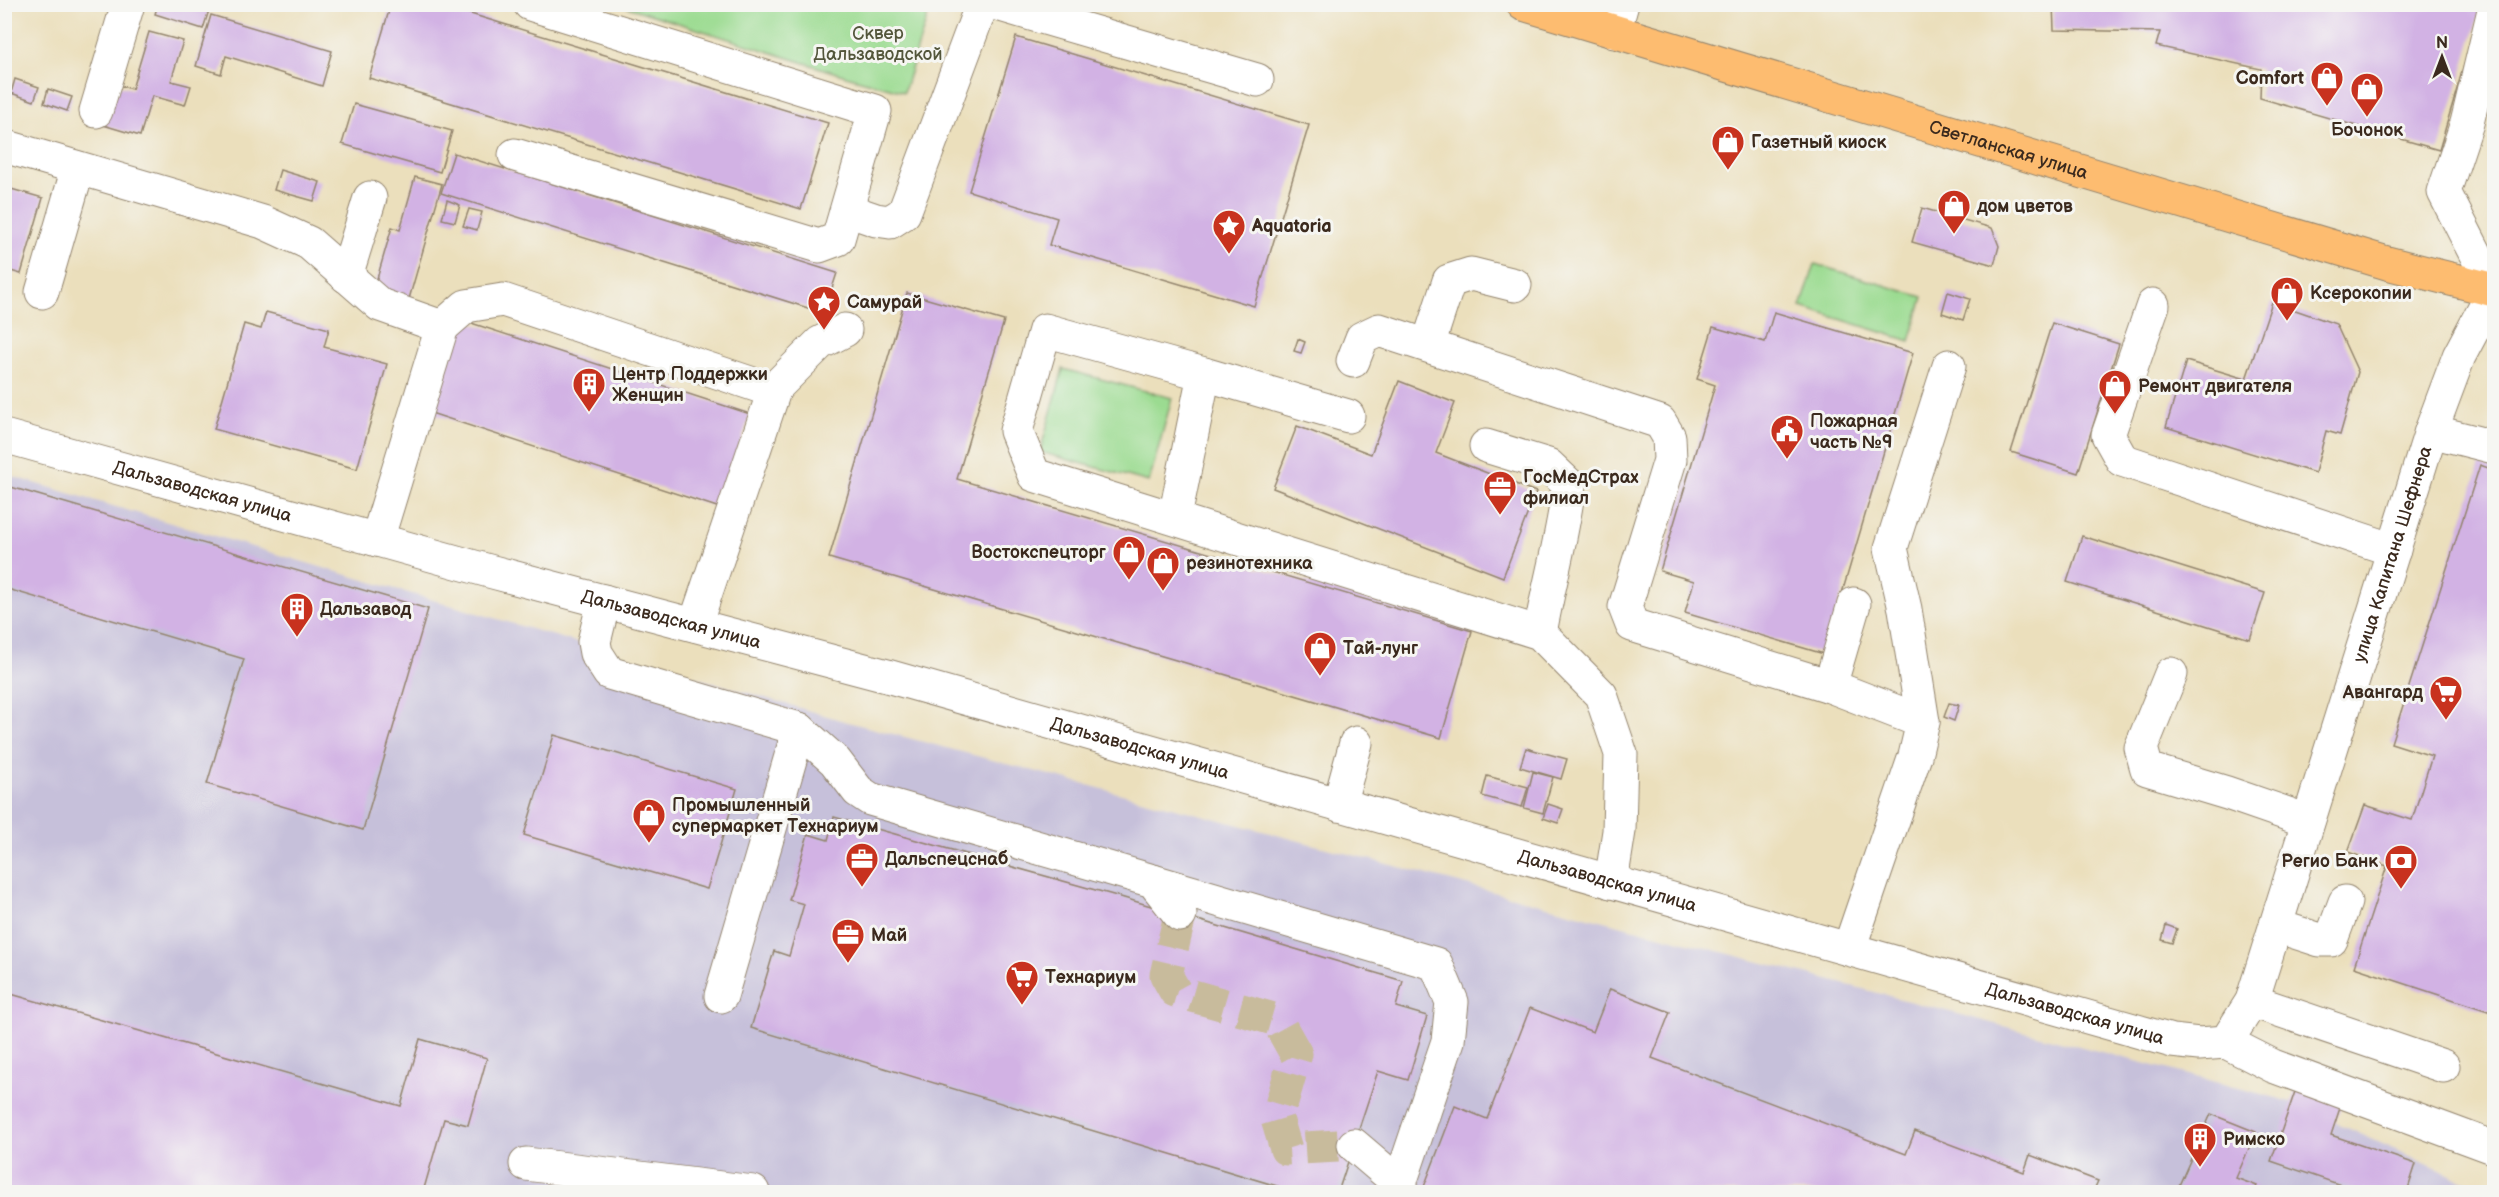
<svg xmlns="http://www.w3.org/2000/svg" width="2499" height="1197" viewBox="0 0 2499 1197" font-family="'Balsamiq Sans',sans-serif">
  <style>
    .industrial { fill: #c6c0da }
    .green { fill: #9bdb91; stroke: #6b8258; stroke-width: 1.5 }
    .building { fill: #d2b2e4 }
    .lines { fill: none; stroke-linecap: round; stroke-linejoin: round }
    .minor-tunnel { stroke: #c8bb9c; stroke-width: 33; stroke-dasharray: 33 16; stroke-linecap: butt }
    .minor-casing { stroke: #93846d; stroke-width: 35 }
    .major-casing { stroke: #93846d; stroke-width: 35 }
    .minor { stroke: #fff; stroke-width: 33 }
    .major { stroke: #fdbc70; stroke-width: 33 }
    .labels { text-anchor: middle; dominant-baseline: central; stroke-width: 6; stroke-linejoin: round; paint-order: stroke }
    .park-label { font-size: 18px; fill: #53563b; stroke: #f6f6f2 }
    .poi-label { font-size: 18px; font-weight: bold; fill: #3b2a1e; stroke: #f6f6f2; text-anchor: start }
    .street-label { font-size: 18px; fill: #3b2a1e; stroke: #f6f6f2 }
  </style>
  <rect width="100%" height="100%" fill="#f6f6f2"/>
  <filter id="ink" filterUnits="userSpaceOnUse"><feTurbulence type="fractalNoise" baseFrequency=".0167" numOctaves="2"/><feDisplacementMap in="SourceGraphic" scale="12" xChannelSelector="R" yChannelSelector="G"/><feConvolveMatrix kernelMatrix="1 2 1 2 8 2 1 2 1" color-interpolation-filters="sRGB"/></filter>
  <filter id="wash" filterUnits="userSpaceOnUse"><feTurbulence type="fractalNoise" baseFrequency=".008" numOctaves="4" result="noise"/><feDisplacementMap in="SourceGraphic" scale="24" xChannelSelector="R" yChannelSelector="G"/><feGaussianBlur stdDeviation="1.35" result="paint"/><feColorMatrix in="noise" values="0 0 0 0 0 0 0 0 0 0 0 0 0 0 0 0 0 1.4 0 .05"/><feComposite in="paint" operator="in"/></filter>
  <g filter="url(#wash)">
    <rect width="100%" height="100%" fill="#ebdfbc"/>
    <polygon class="industrial" points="4,474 844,721 2288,1101 2488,1192 5,1192"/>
    <g class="green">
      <polygon points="621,5 931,5 904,92 846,76"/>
      <polygon points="1815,264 1923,297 1910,341 1801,307"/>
      <polygon points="1063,369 1172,398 1149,482 1040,452"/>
    </g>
    <g id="blocks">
      <g class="building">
        <polygon points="158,4 211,4 203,29 155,14"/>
        <polygon points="391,4 438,4 828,123 801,209 369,78"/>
        <polygon points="2053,4 2482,4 2439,150 2260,98 2261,69 2156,46 2160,32 2054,30"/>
        <polygon points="211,15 332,51 322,86 226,56 221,74 196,66"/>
        <polygon points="149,32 183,41 171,81 191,86 185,105 152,96 140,136 103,125 114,84 132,89"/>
        <polygon points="1016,37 1309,125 1254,306 1049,245 1057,218 969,191"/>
        <polygon points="15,79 39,87 34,101 11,93"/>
        <polygon points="48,89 72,97 67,111 44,103"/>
        <polygon points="354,104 452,131 440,172 342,144"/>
        <polygon points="454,153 837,273 824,313 441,193"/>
        <polygon points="280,170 320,182 314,201 274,190"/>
        <polygon points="415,177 442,184 409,299 374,289 392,227 400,230"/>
        <polygon points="4,187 43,198 21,274 4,269"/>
        <polygon points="447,200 460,205 455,222 442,219"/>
        <polygon points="1922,208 1992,228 1999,246 1994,265 1912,242"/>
        <polygon points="469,209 482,212 477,230 463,226"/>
        <polygon points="1948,292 1970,299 1963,320 1942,313"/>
        <polygon points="907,293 1004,321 957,479 1472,631 1441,738 829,558"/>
        <polygon points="2272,302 2336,324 2358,372 2340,435 2326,431 2315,473 2166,427 2186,361 2246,379"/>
        <polygon points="266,312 329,329 324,347 387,364 357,469 214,429 244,324 261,329"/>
        <polygon points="1774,312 1913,353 1824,654 1685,613 1694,581 1660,571 1715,385 1697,379 1713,327 1765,342"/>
        <polygon points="459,319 750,414 720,508 428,412"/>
        <polygon points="2052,323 2119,344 2078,473 2011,452"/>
        <polygon points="1298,339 1305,342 1301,353 1294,351"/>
        <polygon points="1399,381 1455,403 1436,453 1536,492 1503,577 1273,488 1297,426 1371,454"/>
        <polygon points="2480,465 2494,470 2494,1013 2354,967 2387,866 2348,852 2365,805 2412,820 2432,756 2391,743"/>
        <polygon points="4,485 428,609 363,830 207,784 244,659 4,588"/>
        <polygon points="2082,536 2265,593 2250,639 2067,582"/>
        <polygon points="1949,703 1959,705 1954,721 1944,717"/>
        <polygon points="554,735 737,789 707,889 524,835"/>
        <polygon points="1526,748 1567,759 1561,779 1520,767"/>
        <polygon points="1533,772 1553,777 1543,813 1524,808"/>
        <polygon points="1487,776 1528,787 1522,807 1482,796"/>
        <polygon points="1548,804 1563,809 1558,823 1543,818"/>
        <polygon points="834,817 1124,898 1403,981 1396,1007 1427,1016 1408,1080 1378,1071 1338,1192 1297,1192 751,1028 774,951 789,956 804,904 789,900 808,834 828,840"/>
        <polygon points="2166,925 2177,929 2172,943 2162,940"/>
        <polygon points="1610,989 1670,1012 1652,1058 1906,1154 1915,1131 2024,1172 2030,1155 2098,1181 2093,1192 1422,1192 1455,1106 1487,1119 1530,1008 1593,1032"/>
        <polygon points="4,992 401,1106 420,1039 487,1058 468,1125 444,1119 423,1192 4,1192"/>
        <polygon points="2298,1083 2343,1099 2331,1135 2416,1164 2407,1192 2361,1192 2271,1161"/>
        <polygon points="2211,1114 2256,1132 2236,1178 2257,1186 2254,1192 2176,1192"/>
      </g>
    </g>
  </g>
  <g filter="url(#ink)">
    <use href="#blocks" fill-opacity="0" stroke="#93846d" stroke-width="1.5"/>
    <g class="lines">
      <polyline class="minor-tunnel" points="1180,915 1166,975 1175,991 1277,1020 1296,1054 1277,1119 1286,1149 1354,1145"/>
      <g class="minor-casing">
        <g id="minor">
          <polyline points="997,4 1257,80"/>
          <polyline points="1614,32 1622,4"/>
          <polyline points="96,111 128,4"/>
          <polyline points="4,146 263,222 309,243 380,305 442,327 466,306 503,300 759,386 775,388"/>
          <polyline points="515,155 819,246 838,239 875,111 530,4"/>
          <polyline points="847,210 876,220 890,222 904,213 982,4"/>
          <polyline points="346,276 370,198"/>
          <polyline points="42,292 78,168"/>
          <polyline points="2153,305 2108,435 2122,460 2394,550"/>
          <polyline points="1428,345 1449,281 1471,274 1515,285"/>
          <polyline points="1353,361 1362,338 1379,330 1660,422 1669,437 1670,460 1625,607 1632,625 1830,686 1923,722 1915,756 1849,949"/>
          <polyline points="1204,374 1348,416"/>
          <polyline points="2431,431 2494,447"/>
          <path id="s1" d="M4,436l485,135 398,105 1285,365 27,3 27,-2 26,-41 179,-570 28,-75 35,-66 -50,-98 23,-69 27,-113"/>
          <path d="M1486,446l62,19 21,20c-6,50 -20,98 -29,148"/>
          <polyline points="1175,517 1204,374 1045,330 1016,431 1034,475 1540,633 1601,695 1621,754 1619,831 1611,882"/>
          <polyline points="377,540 442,327"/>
          <polyline points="604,601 594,642 596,653 609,673 799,729"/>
          <polyline points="695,625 775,388 820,343 845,330"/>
          <polyline points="2171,674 2141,748 2147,769 2227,793 2308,821"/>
          <polyline points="1830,686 1854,604"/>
          <polyline points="1923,722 1905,609 1891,548 1949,366"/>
          <polyline points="1339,805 1356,743"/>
          <polyline points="1153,881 1436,964 1452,1002 1448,1041 1397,1192"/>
          <polyline points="2276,926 2320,940 2331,940 2345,902"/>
          <polyline points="721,996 799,729 835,761 858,791 870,799 1153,881 1180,915"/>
          <polyline points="2252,1001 2443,1066"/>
          <polyline points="2226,1042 2273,1066 2492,1147"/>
          <polyline points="1354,1145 1401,1185"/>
          <polyline points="526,1164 753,1192"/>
        </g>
      </g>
      <g class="major-casing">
        <g id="major">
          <path id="s2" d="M1523,4l864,259 107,27"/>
        </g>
      </g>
      <use href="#minor" class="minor"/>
      <use href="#major" class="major"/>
    </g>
  </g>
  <defs>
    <g id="shop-pin" transform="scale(1.725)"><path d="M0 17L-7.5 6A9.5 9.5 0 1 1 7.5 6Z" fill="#c8321e" stroke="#f6f6f2"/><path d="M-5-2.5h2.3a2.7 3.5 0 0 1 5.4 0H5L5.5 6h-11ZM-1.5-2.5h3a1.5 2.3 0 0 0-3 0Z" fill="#fff"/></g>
    <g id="sight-pin" transform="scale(1.725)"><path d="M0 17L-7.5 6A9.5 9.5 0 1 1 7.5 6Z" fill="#c8321e" stroke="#f6f6f2"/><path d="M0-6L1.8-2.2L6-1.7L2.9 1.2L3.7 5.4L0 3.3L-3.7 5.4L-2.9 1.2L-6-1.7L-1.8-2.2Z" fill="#fff"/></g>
    <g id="building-pin" transform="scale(1.725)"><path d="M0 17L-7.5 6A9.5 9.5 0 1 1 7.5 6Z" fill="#c8321e" stroke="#f6f6f2"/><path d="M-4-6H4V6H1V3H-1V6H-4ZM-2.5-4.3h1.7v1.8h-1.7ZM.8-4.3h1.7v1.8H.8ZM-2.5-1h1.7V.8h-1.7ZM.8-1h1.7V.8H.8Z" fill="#fff"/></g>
    <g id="civic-pin" transform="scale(1.725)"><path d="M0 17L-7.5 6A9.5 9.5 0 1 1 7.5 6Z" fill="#c8321e" stroke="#f6f6f2"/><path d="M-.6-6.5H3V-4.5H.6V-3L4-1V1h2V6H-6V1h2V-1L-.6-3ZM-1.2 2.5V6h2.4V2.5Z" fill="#fff"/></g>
    <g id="office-pin" transform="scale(1.725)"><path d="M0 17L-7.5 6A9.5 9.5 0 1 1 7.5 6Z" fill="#c8321e" stroke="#f6f6f2"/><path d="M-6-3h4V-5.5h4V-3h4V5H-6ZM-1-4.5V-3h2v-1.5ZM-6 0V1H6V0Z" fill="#fff"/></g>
    <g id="supermarket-pin" transform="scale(1.725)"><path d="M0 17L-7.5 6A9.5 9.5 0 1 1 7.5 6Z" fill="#c8321e" stroke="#f6f6f2"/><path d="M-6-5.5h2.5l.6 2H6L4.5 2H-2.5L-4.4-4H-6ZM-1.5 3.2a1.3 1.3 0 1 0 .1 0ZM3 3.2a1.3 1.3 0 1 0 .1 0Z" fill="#fff"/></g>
    <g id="bank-pin" transform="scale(1.725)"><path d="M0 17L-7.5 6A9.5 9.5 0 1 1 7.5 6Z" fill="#c8321e" stroke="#f6f6f2"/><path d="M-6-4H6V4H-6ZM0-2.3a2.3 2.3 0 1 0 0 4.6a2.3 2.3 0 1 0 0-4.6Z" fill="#fff"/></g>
  </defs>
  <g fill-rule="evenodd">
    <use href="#shop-pin" x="2327" y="78"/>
    <use href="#shop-pin" x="2367" y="89"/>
    <use href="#shop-pin" x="1728" y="142"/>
    <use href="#shop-pin" x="1954" y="206"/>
    <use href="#sight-pin" x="1229" y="226"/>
    <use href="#shop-pin" x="2287" y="293"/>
    <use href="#sight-pin" x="824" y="302"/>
    <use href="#building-pin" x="589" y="384"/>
    <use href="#shop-pin" x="2115" y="386"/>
    <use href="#civic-pin" x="1787" y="431"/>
    <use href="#office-pin" x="1500" y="487"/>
    <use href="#shop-pin" x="1129" y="552"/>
    <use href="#shop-pin" x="1163" y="563"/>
    <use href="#building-pin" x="297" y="609"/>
    <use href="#shop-pin" x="1320" y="648"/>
    <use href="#supermarket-pin" x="2446" y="692"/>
    <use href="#shop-pin" x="649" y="815"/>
    <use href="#office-pin" x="862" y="859"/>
    <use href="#bank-pin" x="2401" y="861"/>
    <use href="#office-pin" x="848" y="935"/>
    <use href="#supermarket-pin" x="1022" y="977"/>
    <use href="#building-pin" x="2200" y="1139"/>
  </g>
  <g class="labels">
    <g class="park-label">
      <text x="878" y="33">Сквер<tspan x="878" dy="21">Дальзаводской</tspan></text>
    </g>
    <g class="poi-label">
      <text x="2304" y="78" text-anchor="end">Comfort</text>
      <text x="2367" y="130" text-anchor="middle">Бочонок</text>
      <text x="1751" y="142">Газетный киоск</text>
      <text x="1977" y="206">дом цветов</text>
      <text x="1252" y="226">Aquatoria</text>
      <text x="2310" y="293">Ксерокопии</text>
      <text x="847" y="302">Самурай</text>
      <text x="612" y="374">Центр Поддержки<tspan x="612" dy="21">Женщин</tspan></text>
      <text x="2138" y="386">Ремонт двигателя</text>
      <text x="1810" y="421">Пожарная<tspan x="1810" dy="21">часть №9</tspan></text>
      <text x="1523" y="477">ГосМедСтрах<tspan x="1523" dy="21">филиал</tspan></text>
      <text x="1106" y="552" text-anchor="end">Востокспецторг</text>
      <text x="1186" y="563">резинотехника</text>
      <text x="320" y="609">Дальзавод</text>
      <text x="1343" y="648">Тай-лунг</text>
      <text x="2423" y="692" text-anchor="end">Авангард</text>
      <text x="672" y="805">Промышленный<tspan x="672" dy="21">супермаркет Технариум</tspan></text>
      <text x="885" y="859">Дальспецснаб</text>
      <text x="2378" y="861" text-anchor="end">Регио Банк</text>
      <text x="871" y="935">Май</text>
      <text x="1045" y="977">Технариум</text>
      <text x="2223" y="1139">Римско</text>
    </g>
    <g class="street-label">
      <text stroke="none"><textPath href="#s2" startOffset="507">Светланская улица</textPath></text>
      <text stroke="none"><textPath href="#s1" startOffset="206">Дальзаводская улица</textPath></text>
      <text stroke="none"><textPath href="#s1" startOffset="2822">улица Капитана Шефнера</textPath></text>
      <text stroke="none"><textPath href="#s1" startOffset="692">Дальзаводская улица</textPath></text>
      <text stroke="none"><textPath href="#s1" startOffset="1178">Дальзаводская улица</textPath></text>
      <text stroke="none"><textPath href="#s1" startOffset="1664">Дальзаводская улица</textPath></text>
      <text stroke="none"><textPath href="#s1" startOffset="2150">Дальзаводская улица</textPath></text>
    </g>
  </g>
  <rect width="2499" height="1197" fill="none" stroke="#f6f6f2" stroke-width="24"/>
  <g transform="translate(2442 57)" stroke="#f6f6f2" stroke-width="4.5" paint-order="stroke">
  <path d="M0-4.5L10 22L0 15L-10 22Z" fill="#3b2a1e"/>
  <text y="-9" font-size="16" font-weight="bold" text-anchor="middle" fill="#3b2a1e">N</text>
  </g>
</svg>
